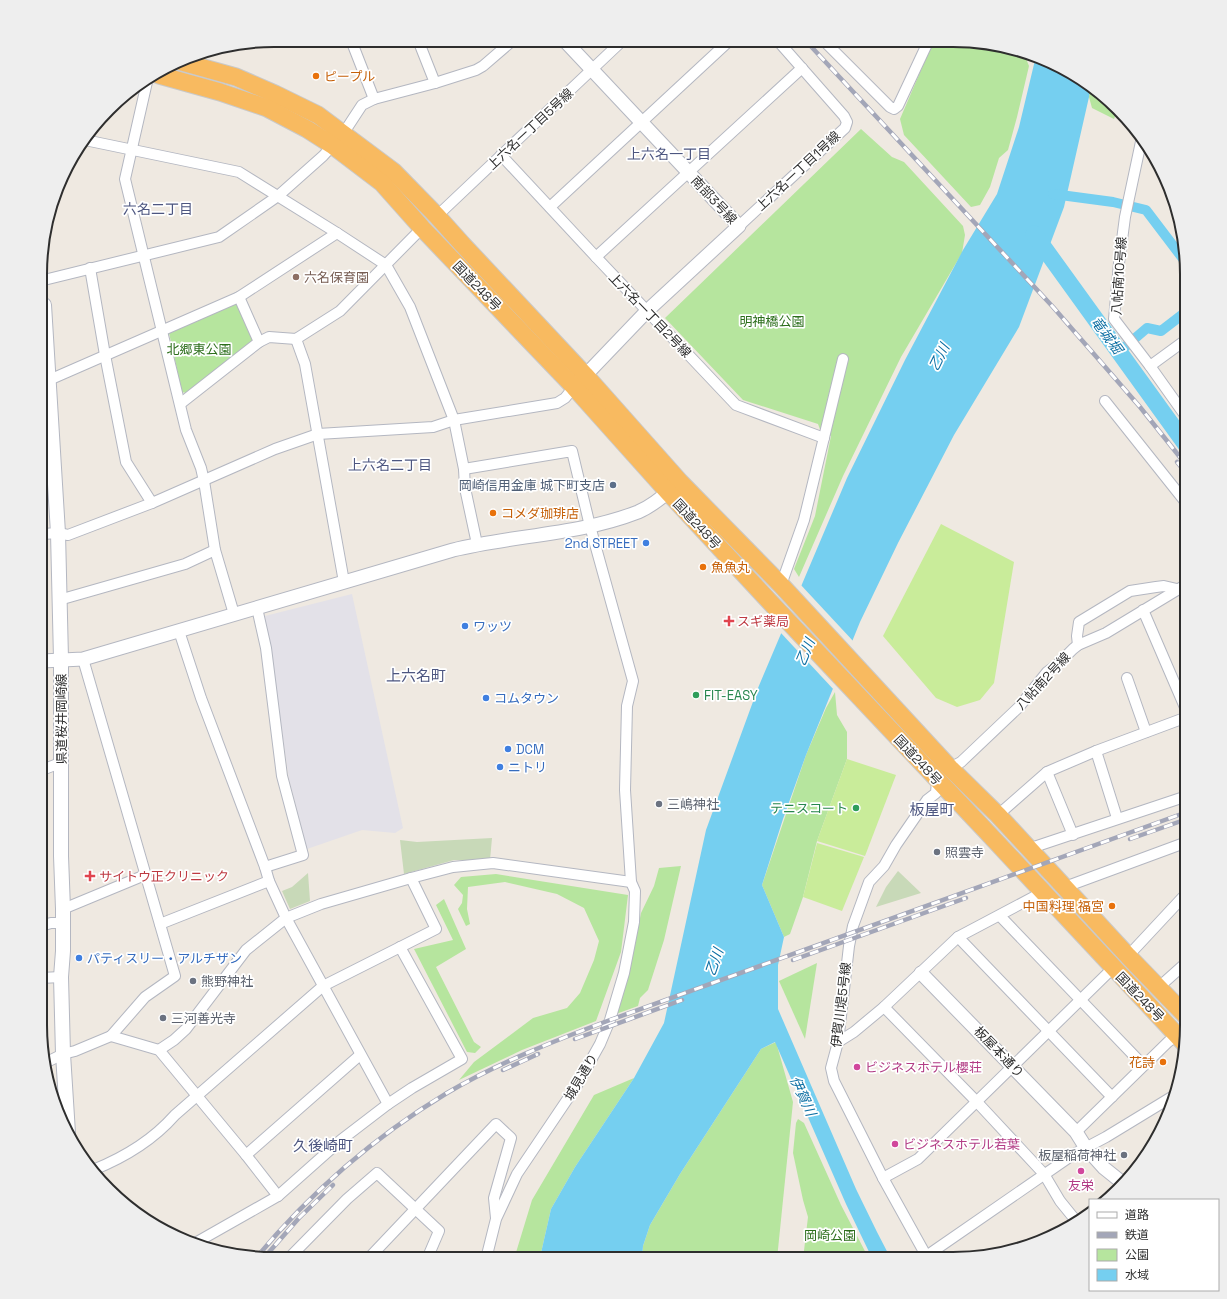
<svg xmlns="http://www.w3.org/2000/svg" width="1227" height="1299" viewBox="0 0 1227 1299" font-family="'Space Grotesk','Noto Sans JP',sans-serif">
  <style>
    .industrial { fill: #e3e1e8 }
    .green { fill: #b6e59e }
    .cemetery { fill: #c8d9b8 }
    .pitch { fill: #c9ec9a }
    .water { fill: #75cff0 }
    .pier { fill: #efe9e1 }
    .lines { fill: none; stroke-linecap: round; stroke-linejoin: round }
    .canal { stroke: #75cff0; stroke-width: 10 }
    .river { stroke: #75cff0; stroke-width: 17 }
    .minor-casing { stroke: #b4b7c1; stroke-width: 12 }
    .tertiary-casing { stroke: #b4b7c1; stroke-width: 15 }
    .secondary-casing { stroke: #b4b7c1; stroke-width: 16 }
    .trunk-casing { stroke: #c9c9c9; stroke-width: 19 }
    .minor { stroke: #fff; stroke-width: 10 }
    .tertiary { stroke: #fff; stroke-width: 13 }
    .secondary { stroke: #fff; stroke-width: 14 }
    .trunk { stroke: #f8ba60; stroke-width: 17 }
    .rail-casing { stroke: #a3a6b8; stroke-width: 4.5 }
    .rail { stroke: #fff; stroke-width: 3; stroke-dasharray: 9; stroke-linecap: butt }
    .food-dot { fill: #e8710a; stroke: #fff; stroke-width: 1.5 }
    .education-dot { fill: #8d6e63; stroke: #fff; stroke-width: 1.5 }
    .service-dot { fill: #5c6f8a; stroke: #fff; stroke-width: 1.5 }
    .shop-dot { fill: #3f7fe0; stroke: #fff; stroke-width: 1.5 }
    .health-dot { fill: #e0444e; stroke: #fff; stroke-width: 1.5 }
    .leisure-dot { fill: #2e9e5b; stroke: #fff; stroke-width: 1.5 }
    .worship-dot { fill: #6b7280; stroke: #fff; stroke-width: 1.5 }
    .hotel-dot { fill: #d1479c; stroke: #fff; stroke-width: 1.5 }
    .labels { text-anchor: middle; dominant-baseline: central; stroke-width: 3.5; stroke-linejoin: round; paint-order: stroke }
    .food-label { font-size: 13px; fill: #c56008; stroke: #fff; text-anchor: start }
    .street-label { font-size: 13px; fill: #2e2e2e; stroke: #fff }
    .education-label { font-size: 13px; fill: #785e54; stroke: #fff; text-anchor: start }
    .park-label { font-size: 13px; fill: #2c6e1b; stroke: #fff }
    .service-label { font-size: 13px; fill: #4e5e75; stroke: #fff; text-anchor: end }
    .shop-label { font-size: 13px; fill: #366cbe; stroke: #fff; text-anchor: start }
    .health-label { font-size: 13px; fill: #be3a42; stroke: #fff; text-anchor: start }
    .leisure-label { font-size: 13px; fill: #27864d; stroke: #fff; text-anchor: start }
    .worship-label { font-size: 13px; fill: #5b616d; stroke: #fff; text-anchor: start }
    .hotel-label { font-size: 13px; fill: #b23c85; stroke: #fff; text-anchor: start }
    .neighbourhood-label { font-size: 14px; fill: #4d5680; stroke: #fff }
    .water-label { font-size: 14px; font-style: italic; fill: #0d6fa3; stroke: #fff }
    .quarter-label { font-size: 15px; fill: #4d5680; stroke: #fff }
    .rim { fill: none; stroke: #2e2e2e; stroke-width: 2 }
  </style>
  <rect width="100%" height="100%" fill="#efe9e1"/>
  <polygon class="industrial" points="352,594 403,828 395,833 362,830 307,849 289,779 265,616"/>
  <g class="green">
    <polygon points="933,42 984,42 1025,56 1029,66 1017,117 1008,150 999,158 990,187 980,205 971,207 904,135 900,119"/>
    <polygon points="1090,85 1108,98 1118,110 1114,119 1092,108 1089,97"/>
    <polygon points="861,129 892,157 904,162 963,226 965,235 962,253 901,357 843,476 799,577 794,569 815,516 831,436 821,432 818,424 743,400 665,318"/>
    <polygon points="238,303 254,340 186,393 182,392 169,333"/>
    <polygon points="835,692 837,715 847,732 847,759 817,841 803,897 790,934 784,937 762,885 806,755 826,708"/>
    <polygon points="681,866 664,940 648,990 640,998 638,1006 616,1014 631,965 641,913 654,886 659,868"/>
    <polygon points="496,874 628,895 621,952 596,1021 522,1050 459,1080 474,1062 533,1018 567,1008 580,993 594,960 599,941 584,908 557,894 505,882 468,887 467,909 470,924 466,926 458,909 462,903 463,895 454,885 461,877"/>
    <polygon points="444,899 466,949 436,967 474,1042 481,1047 475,1053 467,1052 414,949 453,940 436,905"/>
    <polygon points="817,963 805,1039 779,981"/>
    <polygon points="776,1042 793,1102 777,1259 642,1259 643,1246 650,1225 680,1174 761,1049"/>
    <polygon points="634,1078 575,1167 551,1209 541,1253 541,1259 514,1259 532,1200 594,1095"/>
    <polygon points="798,1119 804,1123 841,1205 869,1259 803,1259 808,1217 803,1200 793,1153 796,1123"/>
  </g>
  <g class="cemetery">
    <polygon points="492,838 490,860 454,860 404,874 400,840 417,842"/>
    <polygon points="898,871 921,893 876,907 886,887"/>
    <polygon points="308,873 310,901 290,909 282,891 292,887"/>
  </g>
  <g class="pitch">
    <polygon points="941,524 1014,562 994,683 980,700 957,707 936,698 883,636"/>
    <polygon points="847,759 896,775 865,856 817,841"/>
    <polygon points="817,843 864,857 842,911 803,897"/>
  </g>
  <polygon class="water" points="1035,60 1070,71 1090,85 1089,97 1064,207 1019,327 954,435 898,543 860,622 806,755 783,819 762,885 784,937 778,965 778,1009 856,1189 877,1232 891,1259 873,1259 871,1256 846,1204 775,1042 761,1049 680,1174 650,1225 643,1246 642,1259 541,1259 541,1253 551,1209 575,1167 634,1078 664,1023 706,830 758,688 847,478 905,360 963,250 997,194 1019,127"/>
  <polygon class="pier" points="800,584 854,642 835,691 780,632"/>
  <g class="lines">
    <g class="canal">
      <polyline points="1053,194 1113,202 1146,210 1187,264"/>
      <polyline points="1119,352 1147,328 1161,331 1187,311"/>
    </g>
    <polyline class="river" points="1034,234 1187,446"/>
    <g class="minor-casing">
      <g id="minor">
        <polyline points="351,40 374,99"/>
        <polyline points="418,40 435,83"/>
        <polyline points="825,42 890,107 894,109 898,106 928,42"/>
        <polyline points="147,82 125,179 186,430 201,468 204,481 215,550 234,614"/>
        <polyline points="1142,137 1125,217 1119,263 1114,319 1150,366 1187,418"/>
        <polyline points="85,140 239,172 337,233 386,265 410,307 454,420 464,469 465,488 477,544"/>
        <polyline points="501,155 596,257 736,405 824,438"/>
        <polyline points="550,207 729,41"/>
        <polyline points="437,216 622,41"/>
        <polyline points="739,226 845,128 847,122 844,116 778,41"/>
        <polyline points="596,257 802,68"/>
        <polyline points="90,268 105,355 126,462 152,503"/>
        <polyline points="44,280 219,237 278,196 323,156 343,134 362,105 374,99 435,83 476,70 483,66 512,41"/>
        <polyline points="239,297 259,342"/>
        <polyline points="296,339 305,364 344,582"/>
        <polyline points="1150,366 1187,339"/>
        <polyline points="49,380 239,297 337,233"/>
        <polyline points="1105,401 1187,504"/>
        <polyline points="180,404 259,342 269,337 296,339 340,311 422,228"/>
        <polyline points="464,469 572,451 590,526 633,681 627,706 625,790 631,882 635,891 634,922 624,973 610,1020 600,1044 577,1085 517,1174 496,1219 486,1259"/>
        <polyline points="43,534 58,533 68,535 152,503 275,449 318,434 433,427 454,420 557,403 565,398 574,387"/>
        <polyline points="781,585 804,520 843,359"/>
        <polyline points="59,600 185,564 215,550"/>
        <polyline points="257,608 266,648 282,776 303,855 265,867"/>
        <polyline points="1143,610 1187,712"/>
        <polyline points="179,631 201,698 265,867 269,881 286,918 388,1104 412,1088 462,1059 400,947"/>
        <polyline points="1078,645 1077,636 1079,622 1130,591 1156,587 1164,586 1177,589"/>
        <polyline points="1127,678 1146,732"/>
        <polyline points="1096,751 1117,818"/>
        <polyline points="950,768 961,762 1019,707 1047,672 1058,664 1073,649 1078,645 1106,633 1187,584"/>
        <polyline points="42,770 60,763"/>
        <polyline points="1047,772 1073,835"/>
        <polyline points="998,815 1047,772 1096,751 1187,717"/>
        <polyline points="1028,849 1187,796"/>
        <polyline points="1065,887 1187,842"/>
        <polyline points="63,909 145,875"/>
        <polyline points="1000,916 1143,1065"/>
        <polyline points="160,924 269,881"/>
        <polyline points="41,926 51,923 62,923"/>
        <polyline points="958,937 1112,1097"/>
        <polyline points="1128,956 1183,897 1187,896"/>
        <polyline points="41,978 61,977"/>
        <polyline points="1159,987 1187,962"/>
        <polyline points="884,1007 976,1101 1044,1174 1060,1201 1077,1222"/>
        <polyline points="111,1036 159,1050 246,1155 278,1196 197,1242 194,1243"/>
        <polyline points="838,1042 854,1032 884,1007 958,937 1043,892"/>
        <polyline points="159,1050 174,1040 186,1029 246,950 286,918 321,904 411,878 453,867 493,863 631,882"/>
        <path d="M45,1063l18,-9 12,-3 36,-15 34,-39 30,-21c-31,-105 -61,-212 -92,-317"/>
        <polyline points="1076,1132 1168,1042 1177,1035 1187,1031"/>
        <polyline points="246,1155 360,1055"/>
        <path d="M93,1170c30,-12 60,-30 82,-55l148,-129 113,-57 -25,-51"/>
        <polyline points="883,1178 918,1159 1113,968"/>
        <polyline points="278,1196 341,1140 388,1104"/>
        <polyline points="288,1259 347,1199 377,1173 439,1231 427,1259"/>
        <polyline points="368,1259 496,1124 511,1138 494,1198 496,1218"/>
        <polyline points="922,1259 1074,1154 1106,1137 1175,1095"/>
        <polyline points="928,1259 883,1178 834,1081 831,1068 838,1042 849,946 853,926 869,882 884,866 896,845 927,800 936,793 937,781"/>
      </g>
    </g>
    <g class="tertiary-casing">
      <g id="tertiary">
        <polyline points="565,41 739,226 647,311 580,381"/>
        <path d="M42,661l41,-2 370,-109c61,-15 126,-15 185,-38 14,-6 26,-16 37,-26"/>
        <polyline points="921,973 1076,1132 1086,1148 1104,1168 1124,1184"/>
      </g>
    </g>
    <g class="secondary-casing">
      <polyline id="secondary" points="44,305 58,533 61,659 61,856 63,909 63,951 61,977 63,1054 68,1133"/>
    </g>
    <g class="trunk-casing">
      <g id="trunk">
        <polyline points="182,62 236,77 275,94 318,115 393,171 437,216 463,245 585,375 680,482 781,585 950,768 998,815 1128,956 1187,1017"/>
        <polyline points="159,75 220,92 267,108 307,129 332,145 382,183 422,228 574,387 668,492 770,602 987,832 1186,1045"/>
      </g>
    </g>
    <use href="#minor" class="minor"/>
    <use href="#tertiary" class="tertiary"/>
    <use href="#secondary" class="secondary"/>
    <use href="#trunk" class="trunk"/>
    <g class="rail-casing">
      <g id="rail">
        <polyline points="806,41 1053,307 1140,407 1187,466"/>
        <polyline points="1177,462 1187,474"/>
        <polyline points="1130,839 1187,819"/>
        <polyline points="793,960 966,898"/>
        <polyline points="575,1039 682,1000"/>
        <polyline points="503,1070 538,1054"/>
        <path d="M256,1258c54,-65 118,-121 191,-165 51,-30 107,-52 163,-73l577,-208"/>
        <polyline points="263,1259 299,1218 333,1185"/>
      </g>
    </g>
    <use href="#rail" class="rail"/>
  </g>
  <g class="food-dot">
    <circle cx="316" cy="76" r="4"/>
    <circle cx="493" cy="513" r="4"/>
    <circle cx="703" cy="567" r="4"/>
    <circle cx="1112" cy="906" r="4"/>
    <circle cx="1163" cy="1062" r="4"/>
  </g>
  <circle class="education-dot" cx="296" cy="277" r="4"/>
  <circle class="service-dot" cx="613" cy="485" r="4"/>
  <g class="shop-dot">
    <circle cx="646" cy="543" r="4"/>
    <circle cx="465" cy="626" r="4"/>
    <circle cx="486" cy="698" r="4"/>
    <circle cx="508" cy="749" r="4"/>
    <circle cx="500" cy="767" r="4"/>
    <circle cx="79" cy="958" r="4"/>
  </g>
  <g class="health-dot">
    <path d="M727 615h4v4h4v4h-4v4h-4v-4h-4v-4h4z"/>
    <path d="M88 870h4v4h4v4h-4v4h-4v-4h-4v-4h4z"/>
  </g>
  <g class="leisure-dot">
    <circle cx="696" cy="695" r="4"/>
    <circle cx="856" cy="808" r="4"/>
  </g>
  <g class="worship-dot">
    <circle cx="659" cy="804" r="4"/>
    <circle cx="937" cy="852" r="4"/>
    <circle cx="193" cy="981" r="4"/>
    <circle cx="163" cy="1018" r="4"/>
    <circle cx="1124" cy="1155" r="4"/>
  </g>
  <g class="hotel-dot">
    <circle cx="857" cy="1067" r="4"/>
    <circle cx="895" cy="1144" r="4"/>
    <circle cx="1081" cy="1171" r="4"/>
  </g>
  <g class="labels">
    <g class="food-label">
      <text x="324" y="76">ピープル</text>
      <text x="501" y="513">コメダ珈琲店</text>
      <text x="711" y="567">魚魚丸</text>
      <text x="1104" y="906" text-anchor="end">中国料理 福宮</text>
      <text x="1155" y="1062" text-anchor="end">花詩</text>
    </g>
    <g class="street-label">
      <text transform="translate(530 129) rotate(-43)">上六名一丁目5号線</text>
      <text transform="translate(798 171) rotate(-43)">上六名一丁目1号線</text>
      <text transform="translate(714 200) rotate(47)">南部3号線</text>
      <text transform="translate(1119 276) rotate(-86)">八帖南10号線</text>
      <text transform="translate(477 286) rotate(46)">国道248号</text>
      <text transform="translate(650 315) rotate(46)">上六名一丁目2号線</text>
      <text transform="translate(697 524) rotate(47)">国道248号</text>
      <text transform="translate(1043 681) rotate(-47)">八帖南2号線</text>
      <text transform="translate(61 719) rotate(-90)">県道桜井岡崎線</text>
      <text transform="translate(918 760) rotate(47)">国道248号</text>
      <text transform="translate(1140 997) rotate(46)">国道248号</text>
      <text transform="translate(841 1005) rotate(-83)">伊賀川堤5号線</text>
      <text transform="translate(999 1052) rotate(46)">板屋本通り</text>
      <text transform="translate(581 1077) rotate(-59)">城見通り</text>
    </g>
    <g class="education-label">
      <text x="304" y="277">六名保育園</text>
    </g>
    <g class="park-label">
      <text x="772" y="321">明神橋公園</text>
      <text x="199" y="349">北郷東公園</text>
      <text x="830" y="1235">岡崎公園</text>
    </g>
    <g class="service-label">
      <text x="605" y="485">岡崎信用金庫 城下町支店</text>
    </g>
    <g class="shop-label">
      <text x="638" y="543" text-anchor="end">2nd STREET</text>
      <text x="473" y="626">ワッツ</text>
      <text x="494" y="698">コムタウン</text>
      <text x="516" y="749">DCM</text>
      <text x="508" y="767">ニトリ</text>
      <text x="87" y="958">パティスリー・アルチザン</text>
    </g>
    <g class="health-label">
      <text x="737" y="621">スギ薬局</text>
      <text x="99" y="876">サイトウ正クリニック</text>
    </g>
    <g class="leisure-label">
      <text x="704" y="695">FIT-EASY</text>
      <text x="848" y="808" text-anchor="end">テニスコート</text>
    </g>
    <g class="worship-label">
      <text x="667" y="804">三嶋神社</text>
      <text x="945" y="852">照雲寺</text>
      <text x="201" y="981">熊野神社</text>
      <text x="171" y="1018">三河善光寺</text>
      <text x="1116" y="1155" text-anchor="end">板屋稲荷神社</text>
    </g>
    <g class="hotel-label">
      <text x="865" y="1067">ビジネスホテル櫻荘</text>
      <text x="903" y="1144">ビジネスホテル若葉</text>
      <text x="1081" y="1185" text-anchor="middle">友栄</text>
    </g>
    <g class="neighbourhood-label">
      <text x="669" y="154">上六名一丁目</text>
      <text x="158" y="209">六名二丁目</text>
      <text x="390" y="465">上六名二丁目</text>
    </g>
    <g class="water-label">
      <text transform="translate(1107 335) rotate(54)">竜城堀</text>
      <text transform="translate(939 357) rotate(-64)">乙川</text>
      <text transform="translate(805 652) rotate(-67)">乙川</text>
      <text transform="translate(714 962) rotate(-71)">乙川</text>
      <text transform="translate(803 1096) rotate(65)">伊賀川</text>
    </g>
    <g class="quarter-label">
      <text x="416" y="675">上六名町</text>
      <text x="932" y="809">板屋町</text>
      <text x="323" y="1145">久後崎町</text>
    </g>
  </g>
  <path d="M0 0H1227V1299H0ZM274 47H953A227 227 0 0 1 1180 274V1025A227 227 0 0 1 953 1252H274A227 227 0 0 1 47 1025V274A227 227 0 0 1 274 47Z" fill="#eee" fill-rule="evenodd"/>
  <path class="rim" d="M274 47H953A227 227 0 0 1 1180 274V1025A227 227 0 0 1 953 1252H274A227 227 0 0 1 47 1025V274A227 227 0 0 1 274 47Z"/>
  <rect x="1089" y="1199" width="130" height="92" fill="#ffffff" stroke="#ababab"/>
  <rect x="1097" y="1212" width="20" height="6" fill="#ffffff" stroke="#ababab"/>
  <text x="1125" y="1219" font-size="12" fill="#2e2e2e">道路</text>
  <rect x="1097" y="1232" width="20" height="6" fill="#a3a6b8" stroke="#ababab"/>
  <text x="1125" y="1239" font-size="12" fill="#2e2e2e">鉄道</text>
  <rect x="1097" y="1249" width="20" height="12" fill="#b6e59e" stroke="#ababab"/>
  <text x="1125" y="1259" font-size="12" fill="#2e2e2e">公園</text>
  <rect x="1097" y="1269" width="20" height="12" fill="#75cff0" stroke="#ababab"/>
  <text x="1125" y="1279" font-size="12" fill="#2e2e2e">水域</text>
</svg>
